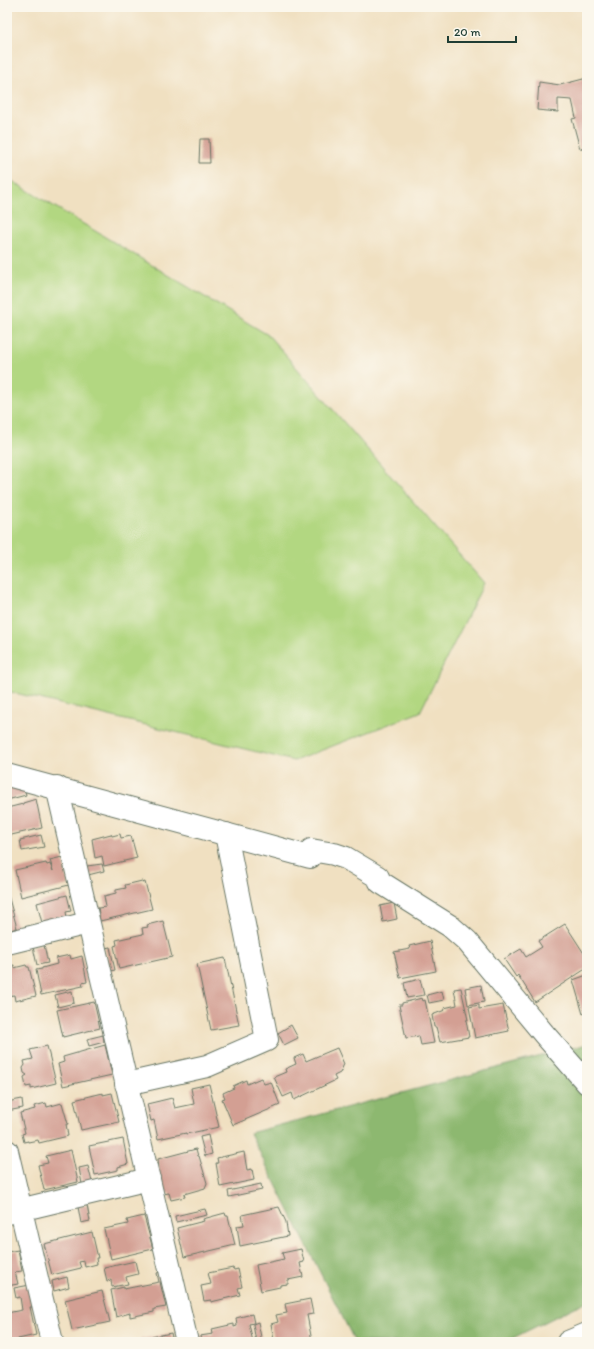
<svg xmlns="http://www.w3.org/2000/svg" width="594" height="1349" viewBox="0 0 594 1349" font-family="Itim,sans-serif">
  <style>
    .green { fill: #b2d781; stroke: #688a5a }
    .forest { fill: #8db86f; stroke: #567a52 }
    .building { fill: #d39f93 }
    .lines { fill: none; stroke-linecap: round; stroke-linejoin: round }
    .minor-casing { stroke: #687665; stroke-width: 24 }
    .minor { stroke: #fff; stroke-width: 22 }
  </style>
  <rect width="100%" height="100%" fill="#fbf7ec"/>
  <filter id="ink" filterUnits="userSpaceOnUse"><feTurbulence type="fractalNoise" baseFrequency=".025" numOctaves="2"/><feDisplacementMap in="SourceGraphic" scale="8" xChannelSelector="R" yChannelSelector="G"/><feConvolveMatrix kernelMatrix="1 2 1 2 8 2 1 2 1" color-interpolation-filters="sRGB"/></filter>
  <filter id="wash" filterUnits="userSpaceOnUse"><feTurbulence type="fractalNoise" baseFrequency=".012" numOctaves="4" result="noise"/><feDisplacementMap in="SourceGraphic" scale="16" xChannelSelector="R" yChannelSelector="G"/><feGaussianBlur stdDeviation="0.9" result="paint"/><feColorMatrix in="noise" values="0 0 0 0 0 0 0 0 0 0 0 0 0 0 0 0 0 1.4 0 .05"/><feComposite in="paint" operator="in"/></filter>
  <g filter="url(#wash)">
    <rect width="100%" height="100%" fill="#f0e0c1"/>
    <polygon class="green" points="7,178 268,335 484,583 420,712 294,761 7,691"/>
    <polygon class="forest" points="587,1044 587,1301 505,1342 355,1342 250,1133"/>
    <g id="blocks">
      <g class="building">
        <polygon points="587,78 587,147 580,149 572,119 576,118 572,100 558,99 558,112 537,110 539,82 560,85"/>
        <polygon points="200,139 209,139 210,163 199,163"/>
        <polygon points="7,784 24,787 26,795 7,800"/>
        <polygon points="36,799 42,828 7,836 7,808 23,804 23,803"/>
        <polygon points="111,834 112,836 120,834 121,838 131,836 137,858 104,866 102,856 95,858 92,839"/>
        <polygon points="41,835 44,847 22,851 20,840"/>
        <polygon points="62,857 69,885 21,897 15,870 46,863 47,865 50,864 53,871 50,860"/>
        <polygon points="102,864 104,871 88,875 87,866"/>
        <polygon points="142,881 142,883 145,882 152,909 100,921 98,908 106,907 104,896 116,893 116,890 126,888 125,885"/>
        <polygon points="7,891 17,928 7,931"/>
        <polygon points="67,895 71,911 66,912 67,917 42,923 37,903"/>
        <polygon points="394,903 397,919 383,922 380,906"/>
        <polygon points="163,921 172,957 119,969 114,946 117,945 116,940 143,934 142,928 148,927 147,925"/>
        <polygon points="565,924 587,958 587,968 535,1002 518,975 516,977 504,959 521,949 526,957 542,947 538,941"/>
        <polygon points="430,941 436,971 400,978 394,952 410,949 409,946"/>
        <polygon points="44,945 48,963 37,965 33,947"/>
        <polygon points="110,947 115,970 111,971 105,948"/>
        <polygon points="70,955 71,959 82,956 87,982 82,983 83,986 41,995 36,970 42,969 42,968 57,964 56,958"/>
        <polygon points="225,958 239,1025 211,1030 197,964"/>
        <polygon points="14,965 14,968 26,965 27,967 29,967 36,996 15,1001 14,995 7,996 7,966"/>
        <polygon points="587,975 587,1012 583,1014 573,980"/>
        <polygon points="420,979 424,995 407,998 404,983"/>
        <polygon points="481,985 484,1002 468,1005 465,988"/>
        <polygon points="461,988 468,1020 466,1020 469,1037 440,1042 436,1027 434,1027 432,1015 445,1010 444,1008 457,1005 454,989"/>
        <polygon points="72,991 74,1003 58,1007 55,995"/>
        <polygon points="442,991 444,1000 429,1003 427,995"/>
        <polygon points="422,998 423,1001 425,1000 434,1043 421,1045 419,1036 406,1038 399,1005 402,1005 402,1003"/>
        <polygon points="94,1002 100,1028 63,1037 57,1010"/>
        <polygon points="479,1005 479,1009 503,1005 509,1031 475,1038 469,1007"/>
        <polygon points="291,1025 298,1038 284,1045 278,1033"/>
        <polygon points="103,1035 104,1042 89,1046 87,1039"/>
        <polygon points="105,1045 112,1075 63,1086 58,1064 64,1062 63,1057"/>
        <polygon points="47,1046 56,1083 31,1089 31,1086 26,1087 24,1077 27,1075 24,1073 23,1068 25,1065 24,1061 33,1059 30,1050"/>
        <polygon points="337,1048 344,1064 340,1073 334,1076 336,1080 294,1100 292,1093 283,1097 274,1077 286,1072 285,1069 296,1064 294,1058 303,1054 306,1061"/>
        <polygon points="261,1078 264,1084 271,1082 280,1105 233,1125 222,1099 225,1098 223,1093 234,1088 233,1086 246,1080 247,1084"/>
        <polygon points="209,1084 219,1127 186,1134 186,1133 158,1139 154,1120 151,1121 147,1104 172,1098 175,1108 194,1104 191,1088"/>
        <polygon points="103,1093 103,1095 112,1093 119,1122 81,1130 74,1100"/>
        <polygon points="22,1099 23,1108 7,1111 7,1102"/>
        <polygon points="46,1103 47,1107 62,1103 68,1124 66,1124 68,1136 39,1143 38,1140 28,1142 28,1141 24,1142 22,1134 25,1133 20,1113 35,1109 34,1106"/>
        <polygon points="208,1135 212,1154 205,1156 200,1137"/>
        <polygon points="123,1139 128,1164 118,1167 118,1170 95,1175 89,1146"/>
        <polygon points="196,1149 198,1156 199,1156 207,1183 205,1188 184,1194 185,1197 171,1200 169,1193 163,1194 157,1170 159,1170 158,1159"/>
        <polygon points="71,1150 78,1182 44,1190 38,1165 48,1163 46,1156"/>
        <polygon points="244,1152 247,1170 252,1169 254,1180 220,1187 216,1163 218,1163 217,1158"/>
        <polygon points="88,1166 92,1182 82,1184 79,1168"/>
        <polygon points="261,1184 262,1190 229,1197 228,1191"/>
        <polygon points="87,1205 90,1221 81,1223 78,1207"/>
        <polygon points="279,1207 286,1222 288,1236 240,1246 237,1226 244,1225 242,1215"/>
        <polygon points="205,1209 207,1215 176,1222 175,1216"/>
        <polygon points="225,1213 226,1216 228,1216 235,1245 184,1257 177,1228 204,1221 203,1219"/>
        <polygon points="144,1216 153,1249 111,1259 104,1229 128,1224 127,1220"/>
        <polygon points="92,1232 98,1258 96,1258 97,1264 85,1267 84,1261 79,1262 81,1268 52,1275 44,1244"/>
        <polygon points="301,1249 304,1262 300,1263 303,1277 288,1280 288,1284 280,1285 280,1287 261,1291 256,1265 284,1259 282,1253"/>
        <polygon points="18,1250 22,1271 15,1272 18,1284 7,1286 7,1252"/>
        <polygon points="135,1261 138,1274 126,1277 128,1284 112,1287 111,1280 107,1281 104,1268"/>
        <polygon points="233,1268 234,1270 238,1269 242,1287 238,1288 240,1295 211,1302 211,1300 204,1301 201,1286 211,1284 208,1273"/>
        <polygon points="160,1272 162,1282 160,1282 166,1307 154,1309 154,1312 130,1317 130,1313 116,1317 111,1290 124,1287 124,1289 159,1282 157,1273"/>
        <polygon points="67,1277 69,1287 54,1291 52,1281"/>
        <polygon points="30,1285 32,1307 30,1307 36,1335 18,1339 18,1342 7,1342 7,1313 22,1310 20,1297 16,1298 14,1288"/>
        <polygon points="102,1291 110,1322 72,1330 65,1300"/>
        <polygon points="310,1299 313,1314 307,1315 312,1341 305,1342 281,1342 280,1339 274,1340 271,1324 278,1322 276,1315 287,1313 285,1304"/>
        <polygon points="252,1314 254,1323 249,1324 253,1342 201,1342 200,1336 213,1334 212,1329 234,1324 234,1327 237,1326 236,1318"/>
        <polygon points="258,1322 262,1342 256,1342 253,1324"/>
        <polygon points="171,1333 173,1342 141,1342 141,1339"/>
      </g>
    </g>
  </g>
  <g filter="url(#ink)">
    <use href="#blocks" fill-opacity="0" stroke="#687665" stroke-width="1"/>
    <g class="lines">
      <g class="minor-casing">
        <g id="minor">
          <polyline points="7,775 310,857 311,850 334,854 346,858 378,877 380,882 450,926 467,941 544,1034 587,1083"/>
          <polyline points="57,787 187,1342"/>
          <polyline points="7,943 88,923"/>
          <polyline points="126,1084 207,1066 267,1040 226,834"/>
          <polyline points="7,1151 52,1342"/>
          <polyline points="7,1213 149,1179"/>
          <polyline points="568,1342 587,1334"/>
        </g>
      </g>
      <use href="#minor" class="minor"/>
    </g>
  </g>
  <rect width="594" height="1349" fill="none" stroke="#fbf7ec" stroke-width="24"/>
  <path d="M448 36v6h68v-6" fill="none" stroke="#1f3d34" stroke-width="2"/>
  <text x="454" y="36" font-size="12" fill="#1f3d34" stroke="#fbf7ec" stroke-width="3" paint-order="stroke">20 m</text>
</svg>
